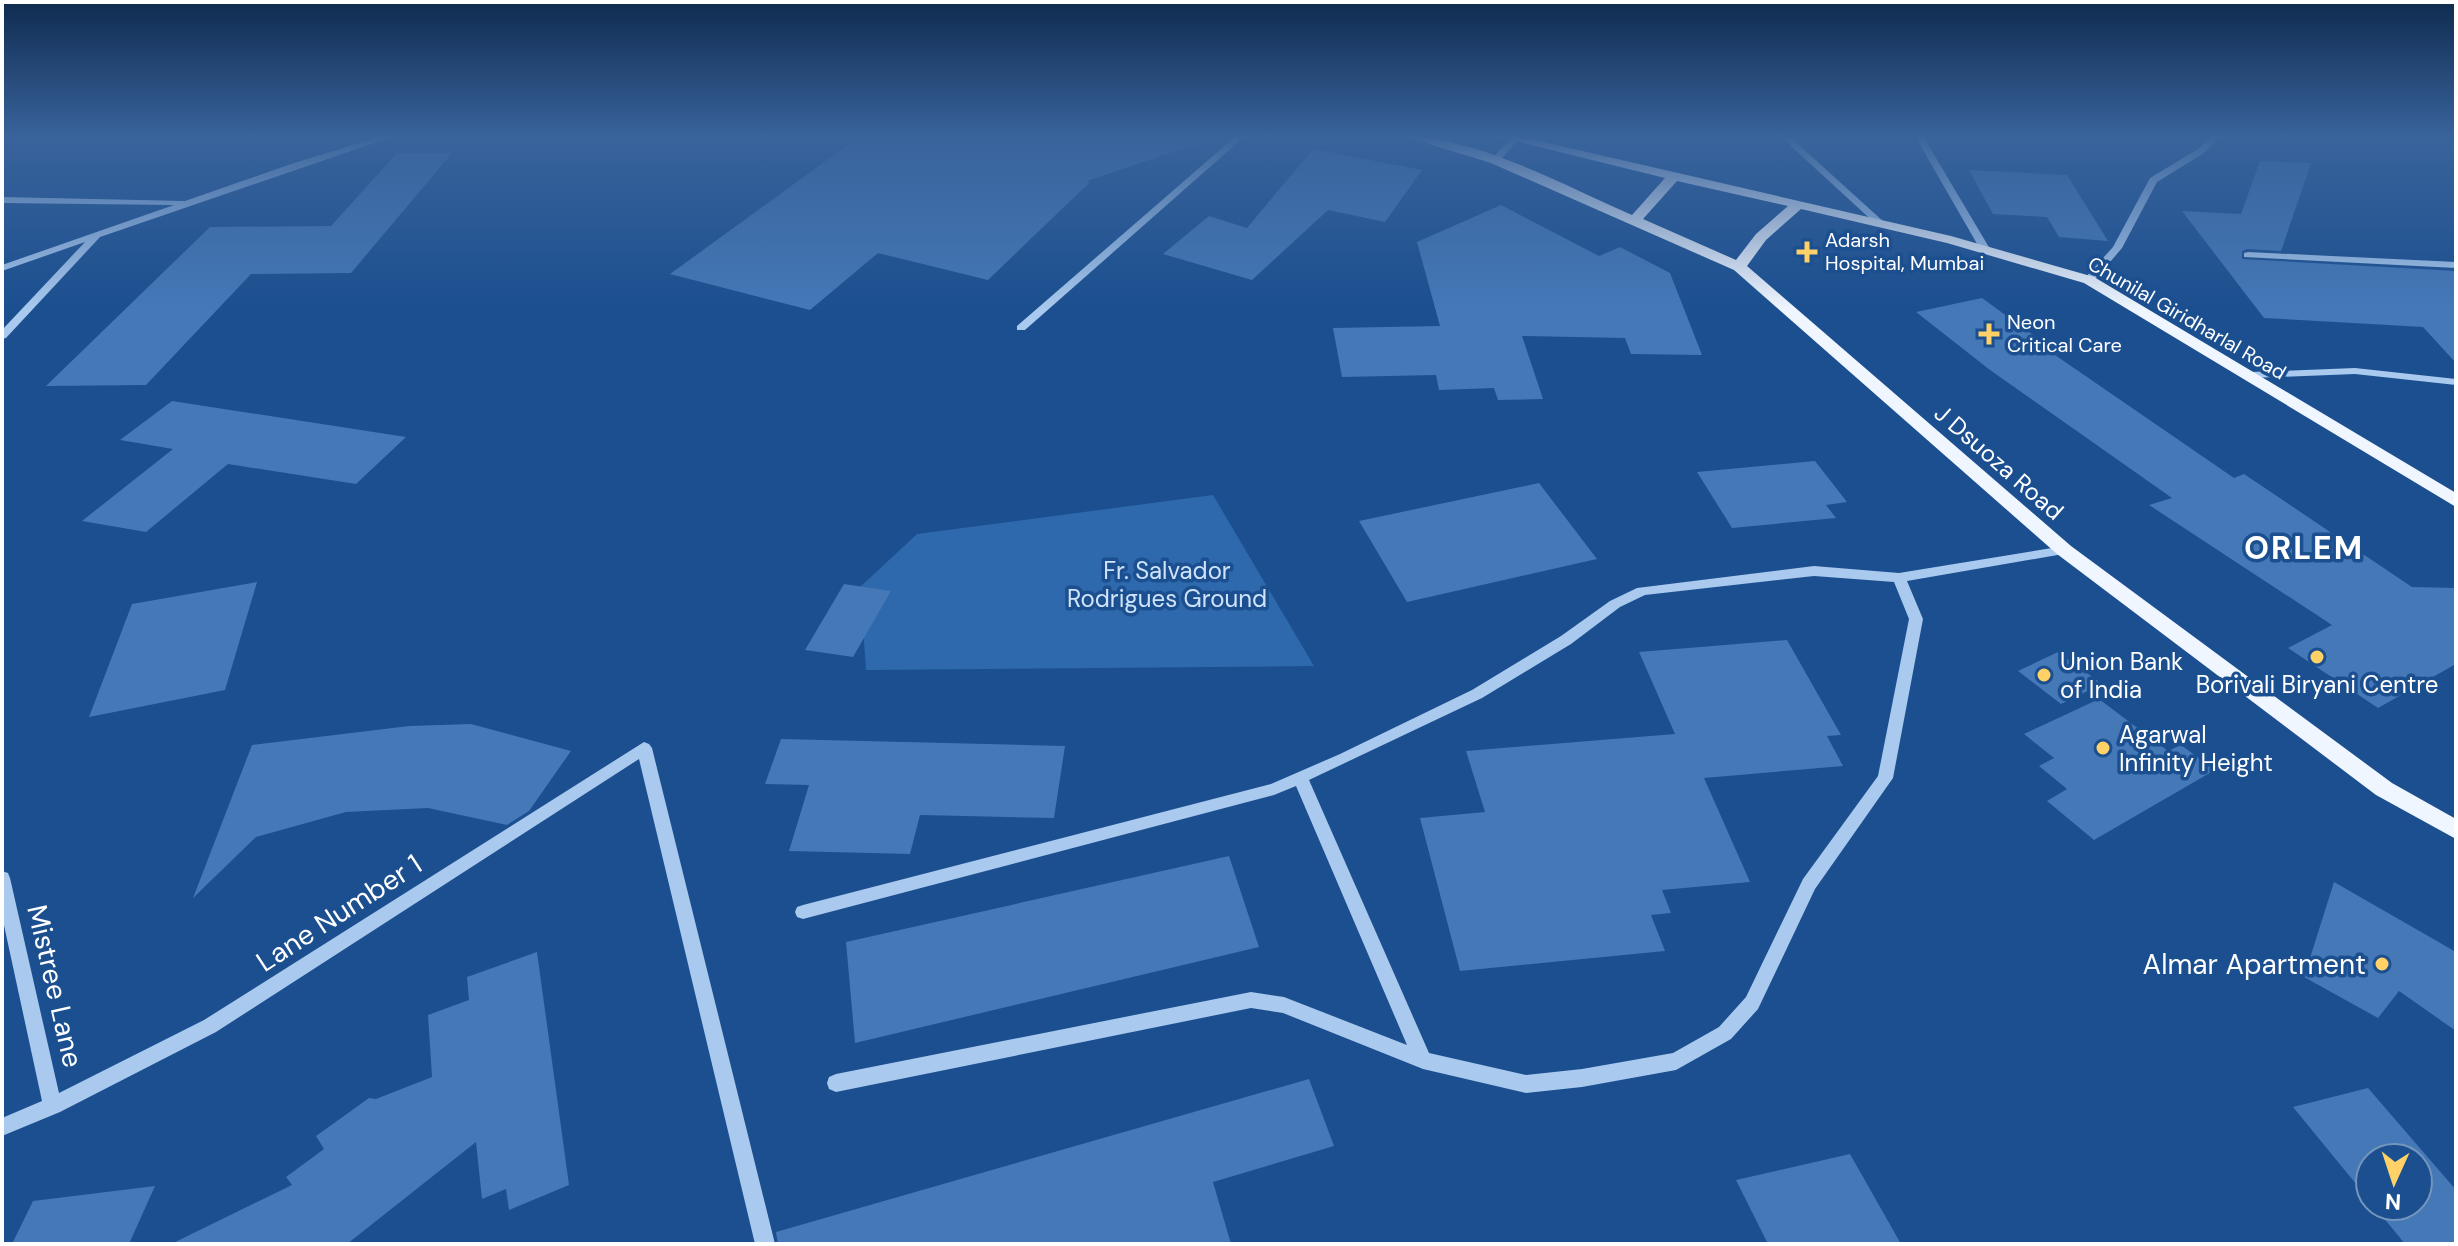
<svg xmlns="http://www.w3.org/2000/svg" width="2458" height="1246" viewBox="0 0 2458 1246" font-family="'DM Sans',sans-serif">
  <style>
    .green { fill: #2e69ad }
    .building { fill: #4478b7 }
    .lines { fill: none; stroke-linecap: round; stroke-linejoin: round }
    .minor { fill: #a9c9ee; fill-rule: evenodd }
    .major { fill: #f0f6ff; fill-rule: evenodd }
    .poi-dot { fill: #ffd166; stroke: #1b4f8f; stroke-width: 3 }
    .labels { text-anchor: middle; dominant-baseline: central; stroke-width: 7; stroke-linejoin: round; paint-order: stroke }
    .far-poi-label { font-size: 20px; fill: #fff; stroke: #1b4f8f; text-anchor: start }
    .far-street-label { font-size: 20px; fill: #fff; stroke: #1b4f8f }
    .street-label { font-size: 24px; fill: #fff; stroke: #1b4f8f }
    .park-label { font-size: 24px; fill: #cfe3fa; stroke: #1b4f8f }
    .poi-label { font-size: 24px; fill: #fff; stroke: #1b4f8f; text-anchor: start }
    .near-street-label { font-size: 28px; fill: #fff; stroke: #1b4f8f }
    .near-poi-label { font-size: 28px; fill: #fff; stroke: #1b4f8f; text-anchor: end }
    .district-label { font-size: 32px; font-weight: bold; letter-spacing: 2px; fill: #fff; stroke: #1b4f8f }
  </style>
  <rect width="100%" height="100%" fill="#1b4f8f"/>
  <polygon class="green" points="1213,495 1314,666 866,670 860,587 917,534"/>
  <g class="building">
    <polygon points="860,136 1197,136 1199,143 1087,181 1090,182 988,280 878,253 810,310 670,274"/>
    <polygon points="1313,149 1422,170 1385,222 1328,210 1252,280 1163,254 1209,216 1247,228"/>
    <polygon points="397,153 452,153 351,273 251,274 146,385 46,386 210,227 331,226"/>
    <polygon points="2260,161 2311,163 2281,251 2247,249 2242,251 2242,259 2456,271 2456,363 2423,327 2264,318 2182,211 2241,214"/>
    <polygon points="1969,170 2067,175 2108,241 2059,237 2047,217 1993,214"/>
    <polygon points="1501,205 1599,256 1620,247 1670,273 1702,355 1631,354 1625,338 1522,336 1543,399 1498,400 1494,388 1439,390 1436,375 1342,377 1333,328 1440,326 1417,242"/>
    <polygon points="1982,298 2059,354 2055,355 2234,478 2244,474 2412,587 2456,588 2456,664 2378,708 2288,648 2332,625 2149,505 2172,498 1990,370 1916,312"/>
    <polygon points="172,401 406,437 356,484 228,464 146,532 82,521 173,449 120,440"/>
    <polygon points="1815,461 1847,502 1826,505 1836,518 1732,528 1697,472"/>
    <polygon points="1539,483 1597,559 1407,602 1359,521"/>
    <polygon points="257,582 225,690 89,717 132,604"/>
    <polygon points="844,584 891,591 853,657 805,650"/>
    <polygon points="1787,640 1841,735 1827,736 1843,766 1704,778 1750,882 1662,890 1671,913 1651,915 1665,951 1460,971 1420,818 1485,812 1466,751 1675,734 1639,652"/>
    <polygon points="2058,652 2102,684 2061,704 2018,671"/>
    <polygon points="2099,699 2168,751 2181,745 2215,770 2094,840 2047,801 2067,789 2039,766 2054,758 2024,734"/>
    <polygon points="471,724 571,751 529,811 507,825 428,808 346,812 256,837 193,898 252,745 409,726"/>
    <polygon points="781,739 1065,746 1054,818 920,815 910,854 789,851 809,785 765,784"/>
    <polygon points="1229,856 1259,947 855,1043 846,942"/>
    <polygon points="2334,882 2456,952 2456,1031 2399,991 2378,1018 2304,977"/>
    <polygon points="537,952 569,1185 509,1210 506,1189 482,1199 476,1142 347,1244 171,1244 292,1185 286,1177 324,1149 316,1136 369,1098 376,1099 432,1077 428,1015 469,1000 467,977"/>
    <polygon points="1309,1079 1334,1146 1213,1182 1231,1244 778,1244 776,1232"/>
    <polygon points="2368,1088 2456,1190 2456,1244 2405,1244 2374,1206 2418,1206 2418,1158 2370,1158 2370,1201 2293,1107"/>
    <polygon points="1850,1154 1901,1244 1768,1244 1736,1180"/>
    <polygon points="155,1186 129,1244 12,1244 33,1201"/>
  </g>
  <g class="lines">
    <g class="minor">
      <polygon points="382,136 395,136 100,237 6,338 2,339 2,330 85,242 2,271 2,265 174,205 2,203 2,197 185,201 291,164"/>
      <polygon points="1236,136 1245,136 1025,330 1017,330 1017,326"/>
      <polygon points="1512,136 1521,136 1499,162 1493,162 1493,158"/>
      <polygon points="1780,136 1789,136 1884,222 1884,226 1878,226"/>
      <polygon points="1915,136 1923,136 1990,249 1989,251 1980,249"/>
      <polygon points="2212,136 2221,136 2204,153 2157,182 2122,248 2093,282 2085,282 2085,278 2113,247 2150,178 2198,149"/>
      <polygon points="2248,252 2456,262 2456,268 2244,257 2244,253"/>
      <polygon points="2355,368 2456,379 2456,385 2355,374 2251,378 2245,375 2251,372"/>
      <path d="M2064,546l7,4 -2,3 -162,28 16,38 -30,159 -78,111 -57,120 -27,30 -55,31 -94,17 -56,6 -103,-24 -140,-56 -32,-5 -415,84 -7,-3 -2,-6 2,-6 7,-3 415,-82 33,5 123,48 -111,-259 -22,9 -471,124 -6,-2 -2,-5 2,-5 6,-2 468,-121 69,-30 132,-64 89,-54 49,-35 27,-13 177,-22 85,7zM1814,576l80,6 15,37 -31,157 -75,103 -57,118 -27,30 -46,26 -91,16 -56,6 -97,-22 -120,-273 173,-82 89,-54 49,-37 25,-12z"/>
      <polygon points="644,742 649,744 652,748 775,1244 755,1244 639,759 216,1032 60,1112 2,1136 2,1118 42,1101 2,916 2,871 8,873 10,878 59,1093 204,1020"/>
    </g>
    <path class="major" d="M1403,136c72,0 162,50 229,79l33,-37 -170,-42h22l434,100 143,41 362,216v14l-372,-224 -137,-40 -146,-34 -35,31 -19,26 324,280 321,237 64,36v20l-80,-44 -319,-241 -323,-284 -243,-107zM1677,181l111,25 -32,28 -20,26 -93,-41z"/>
  </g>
  <linearGradient id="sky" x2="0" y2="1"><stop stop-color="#0f2b4f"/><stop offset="0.44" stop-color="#39639b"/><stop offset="1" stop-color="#39639b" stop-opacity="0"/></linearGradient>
  <rect width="2458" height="310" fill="url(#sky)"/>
  <g class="poi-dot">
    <path d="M1803 240h8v8h8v8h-8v8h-8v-8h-8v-8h8z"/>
    <path d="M1985 322h8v8h8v8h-8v8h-8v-8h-8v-8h8z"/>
    <circle cx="2317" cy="657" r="8"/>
    <circle cx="2044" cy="675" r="8"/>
    <circle cx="2103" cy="748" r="8"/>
    <circle cx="2382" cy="964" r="8"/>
  </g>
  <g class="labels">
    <g class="far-poi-label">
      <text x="1825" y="240">Adarsh<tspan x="1825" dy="23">Hospital, Mumbai</tspan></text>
      <text x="2007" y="322">Neon<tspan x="2007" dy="23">Critical Care</tspan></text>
    </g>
    <g class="far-street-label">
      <text transform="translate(2187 318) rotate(30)">Chunilal Giridharlal Road</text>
    </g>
    <g class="street-label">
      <text transform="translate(1999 462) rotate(41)">J Dsuoza Road</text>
    </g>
    <g class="park-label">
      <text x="1167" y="570">Fr. Salvador<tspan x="1167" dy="28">Rodrigues Ground</tspan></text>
    </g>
    <g class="poi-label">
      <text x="2060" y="661">Union Bank<tspan x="2060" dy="28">of India</tspan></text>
      <text x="2317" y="684" text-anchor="middle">Borivali Biryani Centre</text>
      <text x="2119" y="734">Agarwal<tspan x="2119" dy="28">Infinity Height</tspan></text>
    </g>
    <g class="near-street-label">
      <text transform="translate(339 913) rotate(-33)">Lane Number 1</text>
      <text transform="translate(55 986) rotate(77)">Mistree Lane</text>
    </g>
    <g class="near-poi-label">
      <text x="2366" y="964">Almar Apartment</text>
    </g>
    <g class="district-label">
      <text x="2304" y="548">ORLEM</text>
    </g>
  </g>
  <rect width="2458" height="1246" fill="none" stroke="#ffffff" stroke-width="8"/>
  <g transform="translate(2394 1182) rotate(183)"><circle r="38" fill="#1b4f8f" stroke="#7695bc" stroke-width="2"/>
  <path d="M0-6L14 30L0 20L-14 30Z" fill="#ffd166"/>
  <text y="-12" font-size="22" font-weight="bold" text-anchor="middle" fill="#ffffff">N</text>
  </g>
</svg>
